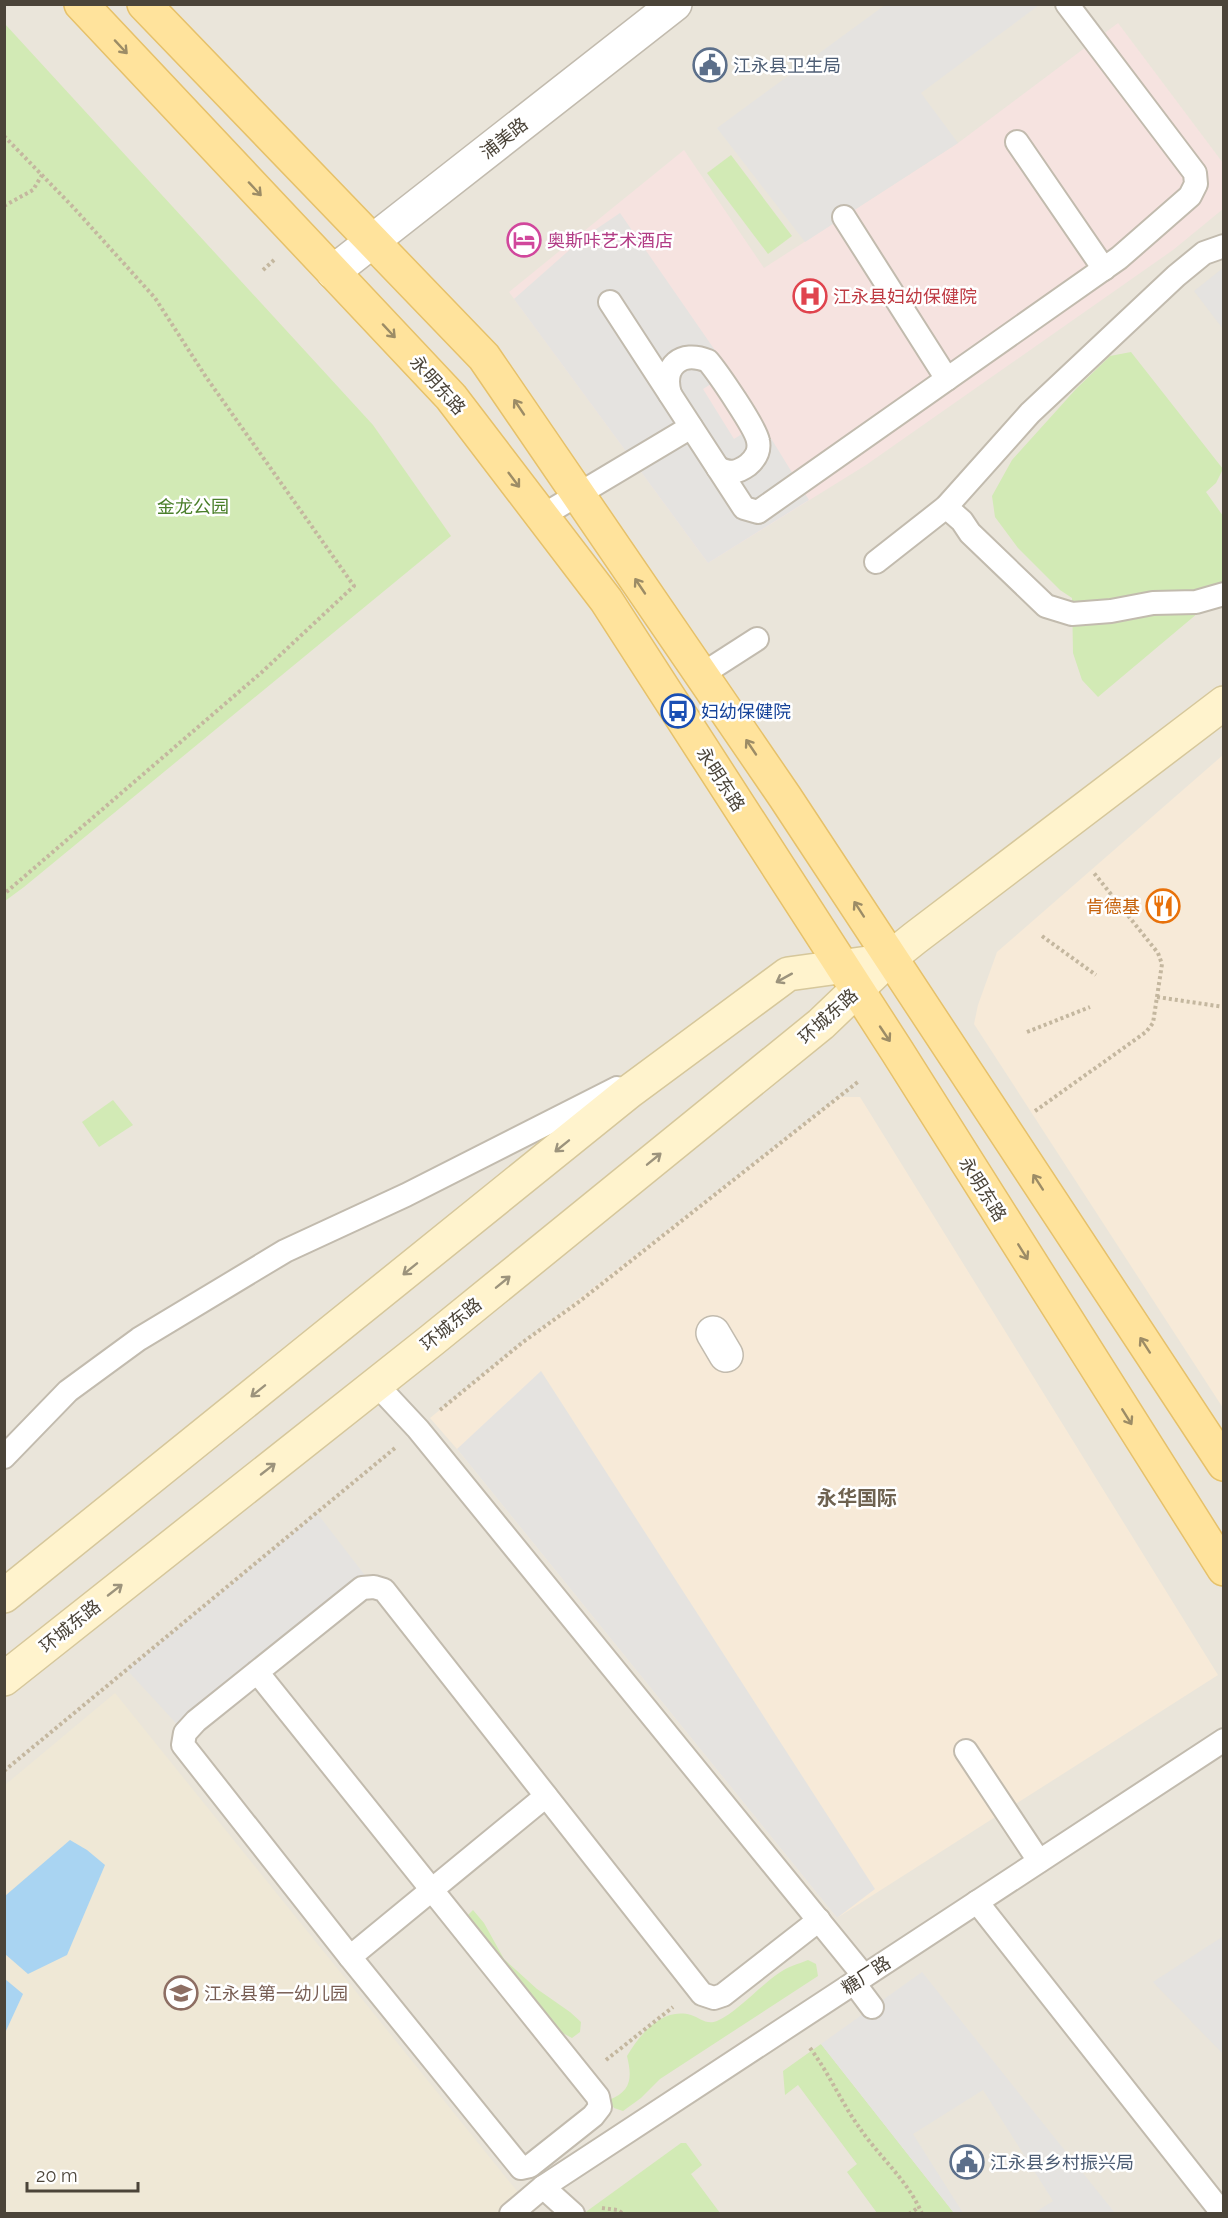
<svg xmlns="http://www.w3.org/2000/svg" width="1228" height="2218" viewBox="0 0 1228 2218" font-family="Raleway,'Noto Sans SC',sans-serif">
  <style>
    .residential { fill: #eae5da }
    .commercial { fill: #f7ead8 }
    .education { fill: #efe8d6 }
    .medical { fill: #f6e3e0 }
    .green { fill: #d2eab5 }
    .parking { fill: #e5e3e0 }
    .water { fill: #a9d4f2 }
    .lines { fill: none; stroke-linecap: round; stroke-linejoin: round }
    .lane-casing { stroke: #c2bbae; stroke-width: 26 }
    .street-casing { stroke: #c2bbae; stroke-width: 36 }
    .secondary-casing { stroke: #d6c79b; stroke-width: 36 }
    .primary-casing { stroke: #e6c16a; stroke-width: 36 }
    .path { stroke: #c4b79f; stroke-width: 4; stroke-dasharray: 3 3; stroke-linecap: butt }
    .lane { stroke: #fff; stroke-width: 22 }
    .street { stroke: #fff; stroke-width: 33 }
    .secondary { stroke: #fff3cd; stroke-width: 33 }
    .primary { stroke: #ffe39c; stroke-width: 33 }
    .oneway { stroke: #9c8c66 }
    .oneway2 { stroke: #9c937c }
    .labels { text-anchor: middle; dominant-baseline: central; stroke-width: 5; stroke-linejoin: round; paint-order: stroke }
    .service-label { font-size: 18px; fill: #4e5e75; stroke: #fff; text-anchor: start }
    .street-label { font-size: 18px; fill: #4b4439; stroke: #fff }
    .hotel-label { font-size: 18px; fill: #b23c85; stroke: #fff; text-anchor: start }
    .health-label { font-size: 18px; fill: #be3a42; stroke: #fff; text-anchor: start }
    .park-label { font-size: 18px; fill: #4a7f2a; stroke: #fff }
    .transit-label { font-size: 18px; fill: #164399; stroke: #fff; text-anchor: start }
    .food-label { font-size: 18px; fill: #c56008; stroke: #fff; text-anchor: end }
    .education-label { font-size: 18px; fill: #785e54; stroke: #fff; text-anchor: start }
    .neighbourhood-label { font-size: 20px; font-weight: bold; fill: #6e6250; stroke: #fff }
  </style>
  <rect width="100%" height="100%" fill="#f6f3ec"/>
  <rect class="residential" x="5" y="5" width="1218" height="2208"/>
  <g class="commercial">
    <polygon points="1223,755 1223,1408 974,1024 978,1005 997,952"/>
    <polygon points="839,1097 860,1097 1218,1675 837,1918 457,1449 430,1418 523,1342"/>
  </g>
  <polygon class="education" points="115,1693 525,2201 511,2214 5,2214 5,1785"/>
  <polygon class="medical" points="1118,23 1223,163 1223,209 1173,250 866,465 708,563 509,292 684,150 764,268 958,143"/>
  <g class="green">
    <polygon points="5,24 373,425 451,536 24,887 5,901"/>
    <polygon points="731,155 792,236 768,254 707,173"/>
    <polygon points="1131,352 1223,469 1216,483 1206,492 1223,516 1223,592 1098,697 1082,680 1073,653 1072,598 1060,590 1018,548 995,517 992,496 1012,460 1076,389 1110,356"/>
    <polygon points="113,1100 133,1125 99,1147 82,1122"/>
    <polygon points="473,1910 484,1923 504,1959 537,1989 570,2012 581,2022 580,2032 572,2038 555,2029 464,1919"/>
    <path d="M808,1960l8,4 2,12 -158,103 -19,19 -18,13 -9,-3 -5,-8c23,-9 23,-23 18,-44 13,-22 35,-49 64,-41 9,3 15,10 26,6 19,-8 44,-36 62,-48 8,-6 19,-9 29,-13z"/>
    <polygon points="821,2044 954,2213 877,2213 847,2172 857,2164 798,2085 785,2095 783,2071"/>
    <polygon points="681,2143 686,2143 702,2165 691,2174 720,2213 583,2214"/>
  </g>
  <g class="parking">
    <polygon points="885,5 1039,5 921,93 958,143 805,242 717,128"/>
    <polygon points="620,213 730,372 703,389 734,439 761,422 809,500 708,563 514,299 583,238"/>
    <polygon points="1223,268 1223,329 1194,291"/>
    <polygon points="541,1371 875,1889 837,1918 457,1449"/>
    <polygon points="317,1513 374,1587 185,1733 127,1670"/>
    <polygon points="1222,1937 1224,1940 1223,2054 1153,1982"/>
    <polygon points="922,1972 1115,2213 1034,2213 1053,2201 983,2090 913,2134 963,2213 954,2213 821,2044"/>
  </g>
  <g class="water">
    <polygon points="70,1840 87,1850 105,1865 67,1955 28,1974 5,1954 5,1896"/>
    <polygon points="5,1979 23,1994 5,2033"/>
  </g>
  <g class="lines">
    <g class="lane-casing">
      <g id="lane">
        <polyline points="1017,142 1104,269"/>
        <polyline points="844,217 947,379"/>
        <polyline points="610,302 744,508 758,512 1119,258 1190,196 1196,184 1195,173 1067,4"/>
        <path d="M670,394c-8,-28 11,-44 38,-33 10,12 48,67 50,80 2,10 -2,17 -10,24 -11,8 -18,9 -30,3"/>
        <polyline points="946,507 962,521 970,533 1046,606 1072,614 1111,611 1153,603 1196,602 1224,594"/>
        <polyline points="542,516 691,427"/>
        <polyline points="876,562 946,507 1030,413 1176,276 1204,253 1224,246"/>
        <polyline points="701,675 757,639"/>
        <polyline points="376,1384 418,1429 864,1976"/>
        <polyline points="4,1457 68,1391 139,1339 285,1251 406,1195 617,1088"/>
        <polyline points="257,1672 598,2097 600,2107 593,2116 530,2166 521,2168 350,1957 183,1745 185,1733 196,1721 362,1588 374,1587 384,1590 702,1994 714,1998 723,1995 819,1920"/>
        <polyline points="966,1751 1039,1861"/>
        <polyline points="977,1902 1223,2214"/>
        <polyline points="350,1957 546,1796"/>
        <polyline points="854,1983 872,2007"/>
        <polyline points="543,2187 573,2214"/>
        <polyline points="511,2214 543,2187 1224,1740"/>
      </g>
    </g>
    <g class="street-casing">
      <g id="street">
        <polyline points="333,272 675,4"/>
        <polyline points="713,1333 726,1355"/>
      </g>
    </g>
    <g class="secondary-casing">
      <g id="secondary">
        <polyline points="4,1596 630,1091 788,974 868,963"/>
        <polyline points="4,1679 432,1340 821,1024 890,958 915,938 1224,703"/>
      </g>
    </g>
    <g class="primary-casing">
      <g id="primary">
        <polyline points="81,4 451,397 606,600 897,1051 1224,1569"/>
        <polyline points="144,4 484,357 785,797 1224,1464"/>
      </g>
    </g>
    <g class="path">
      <polyline points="4,136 73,207 155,298 206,377 354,586 262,672 4,894"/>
      <polyline points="4,206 33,190 42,175"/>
      <polyline points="263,270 274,260"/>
      <polyline points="1042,936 1096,975"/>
      <polyline points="1157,997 1224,1007"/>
      <polyline points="1027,1032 1090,1007"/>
      <polyline points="1035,1111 1146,1032 1153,1023 1162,964 1158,953 1094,873"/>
      <polyline points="440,1410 523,1342 580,1301 859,1081"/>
      <polyline points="4,1771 395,1448"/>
      <path d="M810,2048c19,25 31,54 49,79 20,30 49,53 63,87"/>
      <polyline points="606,2060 673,2007"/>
      <polyline points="602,2208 618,2210 623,2214"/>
      <polyline points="909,2214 919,2207"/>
    </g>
    <use href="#lane" class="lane"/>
    <use href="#street" class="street"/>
    <use href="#secondary" class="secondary"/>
    <use href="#primary" class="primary"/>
  </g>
  <defs><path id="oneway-shaft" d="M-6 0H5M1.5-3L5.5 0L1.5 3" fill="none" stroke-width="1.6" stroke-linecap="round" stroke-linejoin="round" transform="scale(1.5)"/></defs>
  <g class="oneway">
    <use href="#oneway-shaft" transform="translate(121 47) rotate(47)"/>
    <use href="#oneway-shaft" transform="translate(255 189) rotate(47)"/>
    <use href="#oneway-shaft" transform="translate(389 331) rotate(47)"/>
    <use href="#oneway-shaft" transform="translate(519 407) rotate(-124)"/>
    <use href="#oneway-shaft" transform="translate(514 480) rotate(53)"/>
    <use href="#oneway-shaft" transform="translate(640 586) rotate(-124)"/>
    <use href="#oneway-shaft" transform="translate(751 747) rotate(-124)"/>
    <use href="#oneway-shaft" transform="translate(859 909) rotate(-123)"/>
    <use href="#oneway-shaft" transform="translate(885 1034) rotate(56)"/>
    <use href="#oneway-shaft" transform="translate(1038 1182) rotate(-123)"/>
    <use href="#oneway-shaft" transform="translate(1023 1252) rotate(58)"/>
    <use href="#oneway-shaft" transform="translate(1145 1345) rotate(-123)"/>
    <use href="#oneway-shaft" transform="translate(1127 1417) rotate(58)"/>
  </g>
  <g class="oneway2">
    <use href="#oneway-shaft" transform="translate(784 978) rotate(151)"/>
    <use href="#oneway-shaft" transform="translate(562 1146) rotate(141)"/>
    <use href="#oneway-shaft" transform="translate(654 1159) rotate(-39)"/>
    <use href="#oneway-shaft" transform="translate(410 1269) rotate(141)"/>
    <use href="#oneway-shaft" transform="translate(503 1282) rotate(-39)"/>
    <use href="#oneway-shaft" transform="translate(258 1391) rotate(141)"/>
    <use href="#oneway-shaft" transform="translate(268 1469) rotate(-38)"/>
    <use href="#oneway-shaft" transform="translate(115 1590) rotate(-38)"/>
  </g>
  <defs>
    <g id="civic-ring" transform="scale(1.725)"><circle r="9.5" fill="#fff" stroke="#5c6f8a" stroke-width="1.5"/><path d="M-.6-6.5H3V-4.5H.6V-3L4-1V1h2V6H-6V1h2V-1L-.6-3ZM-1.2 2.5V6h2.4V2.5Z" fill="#5c6f8a"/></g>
    <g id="hotel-ring" transform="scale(1.725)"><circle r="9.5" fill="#fff" stroke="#d1479c" stroke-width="1.5"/><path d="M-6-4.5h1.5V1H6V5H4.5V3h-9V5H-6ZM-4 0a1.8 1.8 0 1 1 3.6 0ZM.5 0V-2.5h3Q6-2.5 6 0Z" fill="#d1479c"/></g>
    <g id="hospital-ring" transform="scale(1.725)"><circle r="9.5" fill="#fff" stroke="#e0444e" stroke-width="1.5"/><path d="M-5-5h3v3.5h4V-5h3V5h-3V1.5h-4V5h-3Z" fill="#e0444e"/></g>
    <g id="bus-ring" transform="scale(1.725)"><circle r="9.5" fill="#fff" stroke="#1a4fb4" stroke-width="1.5"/><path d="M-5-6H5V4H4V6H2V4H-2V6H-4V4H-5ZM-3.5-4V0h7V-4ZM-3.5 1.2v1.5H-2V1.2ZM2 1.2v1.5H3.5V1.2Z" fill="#1a4fb4"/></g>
    <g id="restaurant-ring" transform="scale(1.725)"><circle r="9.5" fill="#fff" stroke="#e8710a" stroke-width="1.5"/><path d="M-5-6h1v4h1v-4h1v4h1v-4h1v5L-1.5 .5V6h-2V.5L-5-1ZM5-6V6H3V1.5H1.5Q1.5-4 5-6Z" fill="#e8710a"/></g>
    <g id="school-ring" transform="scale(1.725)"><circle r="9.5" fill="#fff" stroke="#8d6e63" stroke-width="1.5"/><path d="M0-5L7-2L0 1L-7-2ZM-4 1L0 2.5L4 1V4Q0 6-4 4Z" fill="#8d6e63"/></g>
  </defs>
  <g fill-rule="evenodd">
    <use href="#civic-ring" x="710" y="65"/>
    <use href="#hotel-ring" x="524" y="240"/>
    <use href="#hospital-ring" x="810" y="296"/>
    <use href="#bus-ring" x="678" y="711"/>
    <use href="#restaurant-ring" x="1163" y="906"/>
    <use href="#school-ring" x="181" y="1993"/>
    <use href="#civic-ring" x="967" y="2162"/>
  </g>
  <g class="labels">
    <g class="service-label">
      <text x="733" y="65">江永县卫生局</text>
      <text x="990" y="2162">江永县乡村振兴局</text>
    </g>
    <g class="street-label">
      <text transform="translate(504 138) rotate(-38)">浦美路</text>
      <text transform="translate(438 385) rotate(48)">永明东路</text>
      <text transform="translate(721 779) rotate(57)">永明东路</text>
      <text transform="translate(828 1016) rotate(-42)">环城东路</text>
      <text transform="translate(983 1189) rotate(58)">永明东路</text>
      <text transform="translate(451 1324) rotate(-39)">环城东路</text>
      <text transform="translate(70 1626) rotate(-39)">环城东路</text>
      <text transform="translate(866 1975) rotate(-33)">糖厂路</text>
    </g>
    <g class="hotel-label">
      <text x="547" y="240">奥斯咔艺术酒店</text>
    </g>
    <g class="health-label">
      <text x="833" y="296">江永县妇幼保健院</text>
    </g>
    <g class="park-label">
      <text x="193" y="506">金龙公园</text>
    </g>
    <g class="transit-label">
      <text x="701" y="711">妇幼保健院</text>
    </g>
    <g class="food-label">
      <text x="1140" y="906">肯德基</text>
    </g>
    <g class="education-label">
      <text x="204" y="1993">江永县第一幼儿园</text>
    </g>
    <g class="neighbourhood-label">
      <text x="857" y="1498">永华国际</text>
    </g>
  </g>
  <rect width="1228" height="2218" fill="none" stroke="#4b4439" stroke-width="12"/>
  <path d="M27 2182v9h111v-9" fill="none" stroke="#4b4439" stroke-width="3"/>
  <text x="36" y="2182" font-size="18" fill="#4b4439" stroke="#ffffff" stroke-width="4.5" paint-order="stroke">20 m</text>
</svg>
